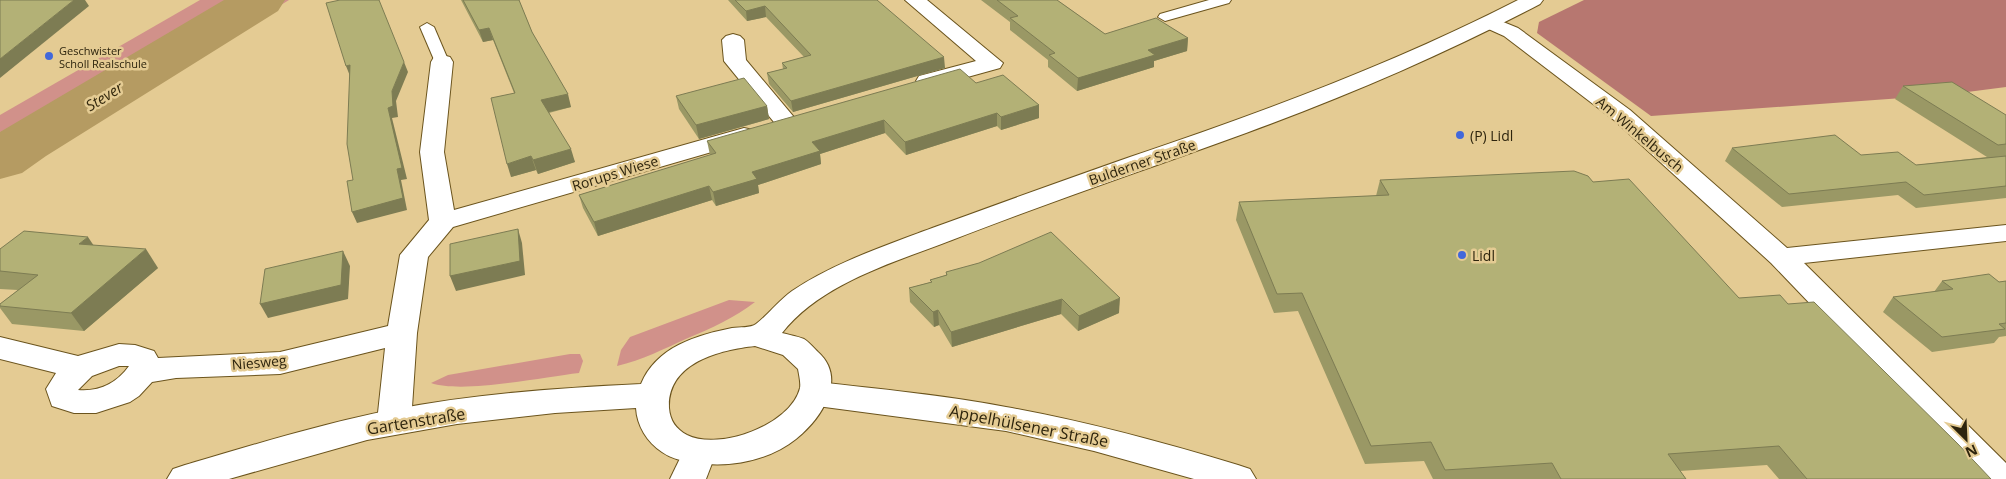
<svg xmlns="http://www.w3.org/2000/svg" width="2006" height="479" viewBox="0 0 2006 479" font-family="'Open Sans',sans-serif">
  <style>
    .green { fill: #d1918a }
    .forest { fill: #b77770 }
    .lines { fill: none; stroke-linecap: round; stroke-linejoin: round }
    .river { fill: #b59b62; fill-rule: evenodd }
    .service-casing { stroke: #6b541d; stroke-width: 2 }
    .minor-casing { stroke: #6b541d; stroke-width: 2 }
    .tertiary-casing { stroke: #6b541d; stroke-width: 2 }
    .service { fill: #fff; fill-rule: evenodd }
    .minor { fill: #fff; fill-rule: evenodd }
    .tertiary { fill: #fff; fill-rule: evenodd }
    .wall { fill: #9a9865 }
    .shaded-wall { fill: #7d7c53 }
    .building { fill: #b3b176; stroke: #7d7c53 }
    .poi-dot { fill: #4268da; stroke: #e4cb93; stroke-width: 2 }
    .labels { text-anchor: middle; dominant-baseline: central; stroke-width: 5; stroke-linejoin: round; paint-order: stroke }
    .far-poi-label { font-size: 11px; fill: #2d240d; stroke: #e4cb93; text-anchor: start }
    .street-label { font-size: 14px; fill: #2d240d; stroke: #e4cb93 }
    .poi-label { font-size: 14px; fill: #2d240d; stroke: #e4cb93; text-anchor: start }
    .water-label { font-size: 15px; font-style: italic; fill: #34290e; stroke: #e4cb93 }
    .near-street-label { font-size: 16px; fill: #2d240d; stroke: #e4cb93 }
  </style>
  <rect width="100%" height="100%" fill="#e4cb93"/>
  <g class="green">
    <polygon points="200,0 289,0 143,90 34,144 0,143 0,115"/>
    <path d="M729,300l26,2c-21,16 -43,26 -67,36 -24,11 -46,22 -71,28l4,-16 9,-13z"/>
    <path d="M570,354h10l3,7 -4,12c-36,4 -116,21 -148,10l17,-8z"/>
  </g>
  <polygon class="forest" points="1584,0 2006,0 2006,87 1944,95 1651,116 1537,33 1539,22"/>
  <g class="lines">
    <polygon class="river" points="224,0 285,0 278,11 46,156 22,173 0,179 0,132"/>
    <g class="service-casing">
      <g id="service">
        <polygon points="1209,0 1231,0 1229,3 1165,21 1158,17 1160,14"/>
        <polygon points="427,23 434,27 449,62 447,65 437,65 435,62 420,27"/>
      </g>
    </g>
    <g class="minor-casing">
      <g id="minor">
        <polygon points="905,0 927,0 1003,63 1000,68 935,86 927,88 919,86 916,81 919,76 976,61"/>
        <polygon points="1491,17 1518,28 1630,110 1787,248 2006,225 2006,241 1804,263 2006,463 2006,479 1978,479 1771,263 1614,120 1504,36 1484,27 1481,23 1484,19"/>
        <polygon points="733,34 740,36 744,40 746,60 798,122 794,127 786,129 778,127 724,61 722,40 726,36"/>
        <path d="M442,55l8,2 3,5 -9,90 10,58 290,-82 9,2 3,5 -3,5 -300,87 -25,30 -11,76 -6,89 -5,9 -12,3 -12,-3 -5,-9 8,-74 -105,26 -104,4 -24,4 -13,14 -9,6 -34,11h-22l-22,-7 -6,-17 10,-16 -56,-14v-22l78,19 41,-12 16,1 19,6 4,7 122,-6 108,-26 12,-71 29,-35 -9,-68 11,-90 3,-5zM119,366h10c-12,17 -30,26 -51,24l14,-14z"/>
        <path d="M817,382c63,7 126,13 189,25 78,14 156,35 232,58l12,4 6,10h-62l-100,-28 -88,-20 -189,-25 -11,-4 -5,-8 5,-8z"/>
        <polygon points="699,440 711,444 716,453 706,479 670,479 687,444"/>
      </g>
    </g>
    <g class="tertiary-casing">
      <path id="tertiary" d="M1518,0h25l-3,4c-95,50 -193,92 -294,129 -98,36 -197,69 -294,107 -57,22 -131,43 -170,93 7,2 15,3 22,6 5,3 10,9 14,13 30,27 3,67 -22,87 -26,21 -66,29 -98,24 -13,-2 -25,-3 -36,-11 -15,-10 -25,-26 -26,-44l-81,5 -98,11 -90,16 -138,39h-62l6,-10 12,-4c68,-20 136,-41 206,-55 82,-16 166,-22 250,-26 15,-37 56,-49 91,-56 7,-1 19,0 24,-4 13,-10 22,-23 36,-33 40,-27 87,-43 132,-60 69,-25 137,-50 206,-74 133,-45 263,-93 388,-157zM755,346l28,9 15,14c1,6 3,14 2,19 -9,37 -81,63 -113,47 -11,-6 -17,-14 -18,-27 -2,-45 50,-58 86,-62z"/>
    </g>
    <use href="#service" class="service"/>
    <use href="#minor" class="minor"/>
    <use href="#tertiary" class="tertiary"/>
  </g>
  <g class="wall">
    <polygon points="461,0 519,0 532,32 571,107 549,113 575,162 538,174 536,170 511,177 514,93 493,40 483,42"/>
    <polygon points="728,0 877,0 945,68 793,112 769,84 767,73 783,69 782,63 804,57 766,17 747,21"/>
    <polygon points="981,0 1057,0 1105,34 1188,38 1187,51 1154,61 1154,67 1077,91 1048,67 1048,60 1010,30 1010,22"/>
    <polygon points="976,83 1039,105 1039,118 1001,130 997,126 906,155 885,133 820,154 821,164 758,185 759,193 716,206 712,200 598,236 583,208 579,195 710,155 707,141"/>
    <polygon points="1903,86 2006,115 2006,198 1916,208 1898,195 1782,207 1725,161 1732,148 1861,155 1916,165 1987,157 1895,99"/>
    <polygon points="676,96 767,106 769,119 699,139 679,109"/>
    <polygon points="1380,180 1593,182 1739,298 1788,304 1991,479 1779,479 1767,465 1680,471 1686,479 1433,479 1424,461 1365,464 1298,311 1274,313 1236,220 1239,202 1376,196"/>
    <polygon points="93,245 158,268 84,331 12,324 0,308 0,304 18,290 0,289 0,249"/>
    <polygon points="946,272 1119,313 1078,331 1061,314 952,347 939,325 934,327 910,302 909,288 931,282 930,280 946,275"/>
    <polygon points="1942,281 1999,282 2006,281 2006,336 1999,337 1994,343 1932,352 1883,312 1893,297 1934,292"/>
  </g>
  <g class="shaded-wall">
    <polygon points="74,0 85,0 89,6 0,78 0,59"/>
    <polygon points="765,6 766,17 747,21 746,11"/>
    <polygon points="489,28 493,40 483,42 479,30"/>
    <polygon points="1188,38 1187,51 1154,61 1154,67 1077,91 1078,78 1148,50"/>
    <polygon points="944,57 945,68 793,112 791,101"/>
    <polygon points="404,62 408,72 396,101 398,117 392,118 407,179 401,180 407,210 357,223 352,212 397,169 388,108 392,91"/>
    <polygon points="350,65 350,76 346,66"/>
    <polygon points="568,94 571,107 545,113 541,100"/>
    <polygon points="1039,105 1039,118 1001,130 1001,117"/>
    <polygon points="767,106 769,119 699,139 696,125"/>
    <polygon points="997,113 997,126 906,155 905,142"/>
    <polygon points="884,120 885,133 820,154 821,164 758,185 759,193 716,206 713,192 812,142"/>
    <polygon points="571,149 575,162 538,174 533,160"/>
    <polygon points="531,156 536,170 511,177 507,164"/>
    <polygon points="709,186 712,200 598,236 594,222"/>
    <polygon points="518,229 522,243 525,275 456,291 450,276"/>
    <polygon points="88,237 100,255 79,244"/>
    <polygon points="146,249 158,268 84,331 71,313"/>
    <polygon points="343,251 350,266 348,299 268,318 260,304"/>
    <polygon points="1120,298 1119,313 1078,331 1079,316"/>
    <polygon points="1062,299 1061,314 952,347 951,332"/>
    <polygon points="938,310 939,325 934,327 933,312"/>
  </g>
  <g class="building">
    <polygon points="0,0 74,0 0,59"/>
    <polygon points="340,0 379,0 404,62 392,91 393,106 388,108 402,168 397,169 403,198 352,212 347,181 353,180 347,144 350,65 346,66 326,3"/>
    <polygon points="463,0 519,0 532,32 568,94 541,100 571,149 533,160 531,156 507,164 491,98 515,93 489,28 479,30"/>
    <polygon points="735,0 877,0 944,57 791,101 767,73 787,68 782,63 811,55 765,6 746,11"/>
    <polygon points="997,0 1057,0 1105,34 1156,18 1188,38 1148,50 1155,55 1078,78 1049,55 1055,53 1010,18 1018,16"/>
    <polygon points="960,69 976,83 1003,75 1039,105 1001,117 997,113 905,142 884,120 812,142 820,151 752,172 757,179 713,192 709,186 594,222 579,195 716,153 707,141"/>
    <polygon points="744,78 767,106 696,125 676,96"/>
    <polygon points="1952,82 2006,115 2006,144 1998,145 1903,86"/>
    <polygon points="1835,135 1861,155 1898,152 1916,165 2006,156 2006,186 1924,195 1906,182 1789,194 1732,148"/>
    <polygon points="1574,171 1588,176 1593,182 1629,179 1739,298 1780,295 1788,304 1814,302 1958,444 1991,479 1807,479 1779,446 1668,454 1686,479 1561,479 1552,463 1445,470 1431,442 1371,446 1302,293 1277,294 1239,202 1389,195 1380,180"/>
    <polygon points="518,229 520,261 450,276 450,244"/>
    <polygon points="24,231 88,237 79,244 146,249 71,313 0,306 0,304 38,275 0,271 0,249"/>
    <polygon points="1051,232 1120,298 1079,316 1062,299 951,332 938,310 933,312 909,288 932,282 930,280 947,275 946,272 979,263"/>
    <polygon points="343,251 341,285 260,304 265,269"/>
    <polygon points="1989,274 1999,282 2006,281 2006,323 1999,324 2005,329 1942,337 1893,297 1953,289 1942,281"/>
  </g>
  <g class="poi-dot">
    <circle cx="49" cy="56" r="5"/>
    <circle cx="1460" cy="135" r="5"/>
    <circle cx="1462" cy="255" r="5"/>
  </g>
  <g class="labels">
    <g class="far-poi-label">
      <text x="59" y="50">Geschwister<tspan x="59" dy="13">Scholl Realschule</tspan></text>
    </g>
    <g class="street-label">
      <text transform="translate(1640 134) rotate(40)">Am Winkelbusch</text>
      <text transform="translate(1142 162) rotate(-19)">Bulderner Straße</text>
      <text transform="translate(615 173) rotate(-17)">Rorups Wiese</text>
      <text transform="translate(259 362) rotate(-5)">Niesweg</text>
    </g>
    <g class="poi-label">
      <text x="1470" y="135">(P) Lidl</text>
      <text x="1472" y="255">Lidl</text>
    </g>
    <g class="water-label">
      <text transform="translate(104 96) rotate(-32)">Stever</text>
    </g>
    <g class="near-street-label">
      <text transform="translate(416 421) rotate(-9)">Gartenstraße</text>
      <text transform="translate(1029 426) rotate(11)">Appelhülsener Straße</text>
    </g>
  </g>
  <g transform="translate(1966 439) rotate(156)" stroke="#e4cb93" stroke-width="4" paint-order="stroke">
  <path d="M0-4L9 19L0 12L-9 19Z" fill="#2d240d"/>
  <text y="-8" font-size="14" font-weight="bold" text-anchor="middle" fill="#2d240d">N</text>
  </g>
</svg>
